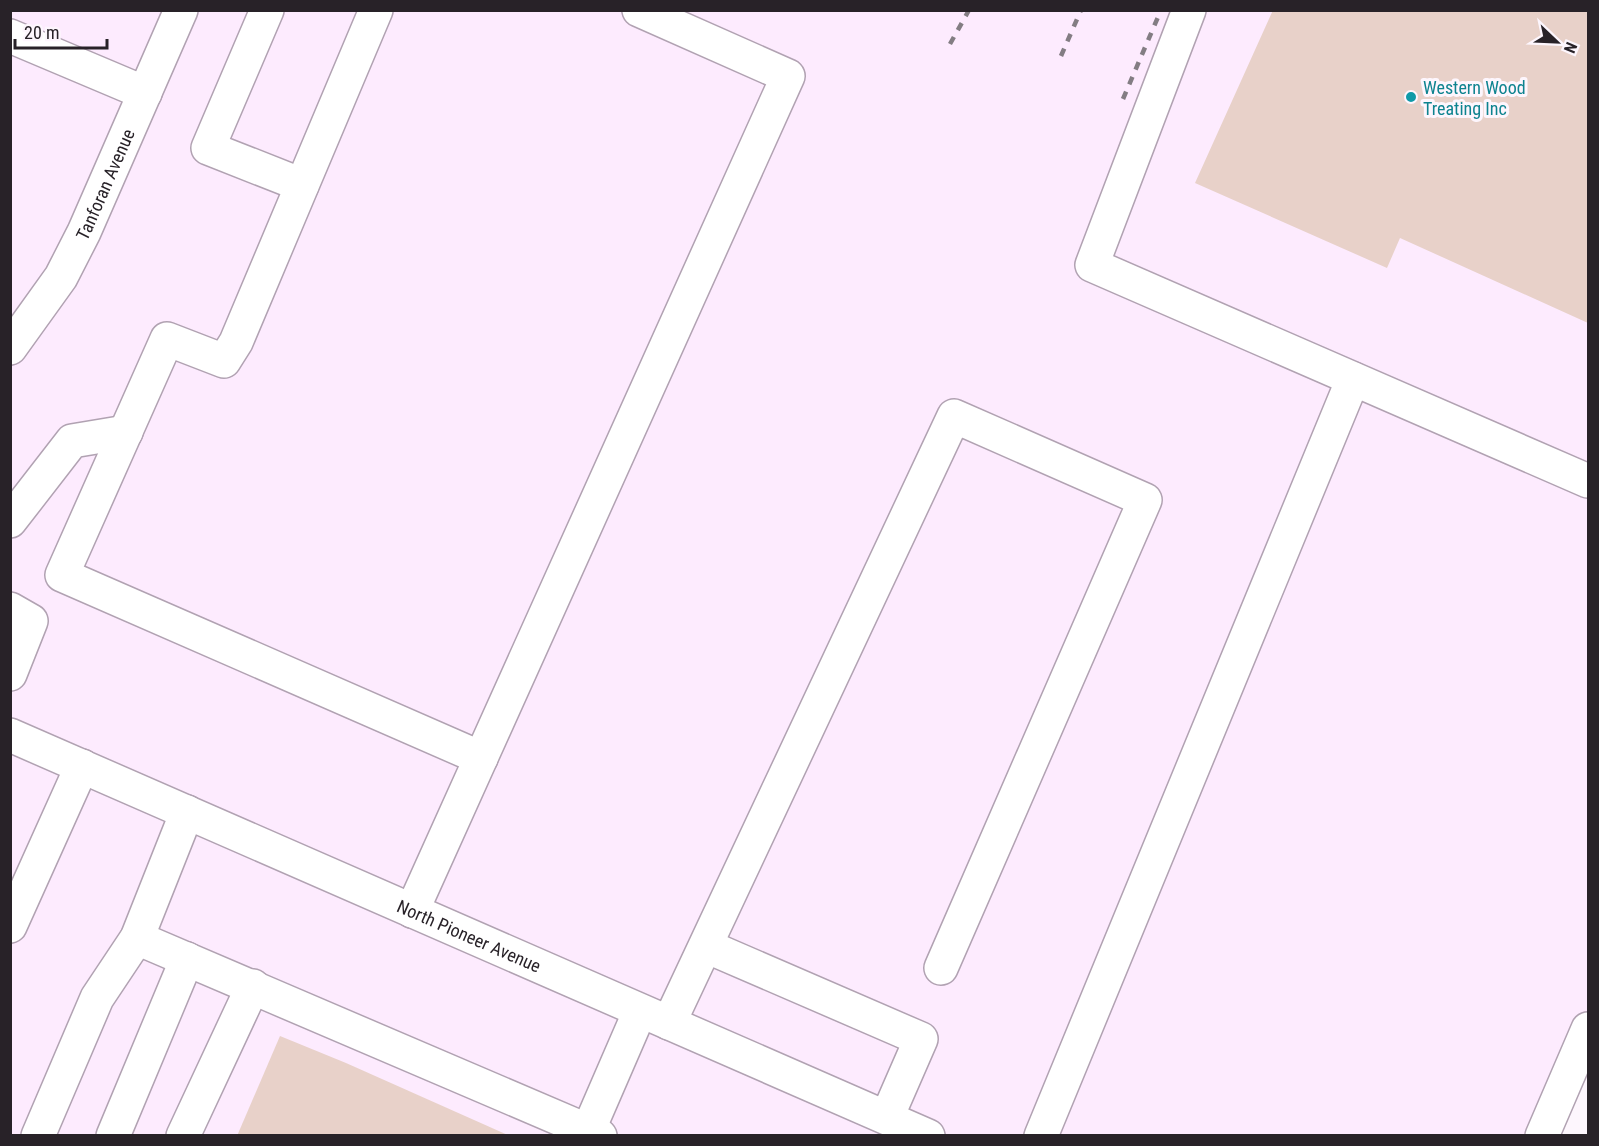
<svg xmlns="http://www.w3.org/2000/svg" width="1599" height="1146" viewBox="0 0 1599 1146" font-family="'Roboto Condensed',sans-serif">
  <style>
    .built { fill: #fdebfe }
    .building { fill: #e8d1c9 }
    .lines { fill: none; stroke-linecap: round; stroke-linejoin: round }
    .minor-casing { stroke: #b1a2b2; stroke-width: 36 }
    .minor { stroke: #fff; stroke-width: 33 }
    .rail { stroke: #837d83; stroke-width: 4.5; stroke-dasharray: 8 8; stroke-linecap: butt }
    .culture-dot { fill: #0f9aa8; stroke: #fdf6fd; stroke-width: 2 }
    .labels { text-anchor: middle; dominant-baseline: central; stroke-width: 6; stroke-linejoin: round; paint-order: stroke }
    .culture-label { font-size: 18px; fill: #0d838f; stroke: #fdf6fd; text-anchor: start }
    .street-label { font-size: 18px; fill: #282228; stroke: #fdf6fd }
  </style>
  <rect width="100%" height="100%" fill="#fdf6fd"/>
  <polygon class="built" points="10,11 1588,11 1588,1060 1555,1135 11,1135"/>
  <g class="building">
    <polygon points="1273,10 1588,10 1588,323 1400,238 1387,268 1195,183"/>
    <polygon points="280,1036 346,1063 510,1136 237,1136"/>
  </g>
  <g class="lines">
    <g class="minor-casing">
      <g id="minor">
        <polyline points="267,10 208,148 302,185"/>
        <polyline points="376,10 236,342 224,361 167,339 62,575 481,758"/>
        <polyline points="1189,10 1092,265 1588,481"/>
        <polyline points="10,36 145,93"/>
        <path id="s1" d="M10,348l51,-71 23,-45 97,-222"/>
        <polyline points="10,521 72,441 126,432"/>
        <polyline points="10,609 31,621 10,674"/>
        <path id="s2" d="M10,735l918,401"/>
        <polyline points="412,911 788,76 639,10"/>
        <polyline points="10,926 82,766"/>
        <polyline points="137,938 600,1136"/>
        <polyline points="706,946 921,1039 887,1117"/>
        <polyline points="669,1023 954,416 1145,500 941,968"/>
        <polyline points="588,1131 640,1011"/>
        <polyline points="38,1136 97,998 137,938 187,812"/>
        <polyline points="113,1136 187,959"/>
        <polyline points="183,1136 253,986"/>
        <polyline points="1041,1136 1353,379"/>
        <polyline points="1542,1136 1588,1029"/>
      </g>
    </g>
    <use href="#minor" class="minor"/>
    <g class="rail">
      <polyline points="950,44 969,10"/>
      <polyline points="1061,56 1081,10"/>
      <polyline points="1123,99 1161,10"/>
    </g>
  </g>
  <circle class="culture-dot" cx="1411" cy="97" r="6"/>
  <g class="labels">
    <g class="culture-label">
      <text x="1423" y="87">Western Wood<tspan x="1423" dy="21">Treating Inc</tspan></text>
    </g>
    <g class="street-label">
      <text stroke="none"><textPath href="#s1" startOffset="190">Tanforan Avenue</textPath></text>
      <text stroke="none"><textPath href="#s2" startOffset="501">North Pioneer Avenue</textPath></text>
    </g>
  </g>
  <rect width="1599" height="1146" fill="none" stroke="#282228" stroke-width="24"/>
  <g transform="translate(1557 42) rotate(113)" stroke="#fdf6fd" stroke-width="4.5" paint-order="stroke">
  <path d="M0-4.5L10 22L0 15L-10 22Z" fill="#282228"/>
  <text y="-9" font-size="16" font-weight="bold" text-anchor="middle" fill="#282228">N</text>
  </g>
  <path d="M15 39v9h92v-9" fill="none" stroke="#282228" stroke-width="3"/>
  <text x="24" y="39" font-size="18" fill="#282228" stroke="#fdf6fd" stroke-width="4.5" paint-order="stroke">20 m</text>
</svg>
